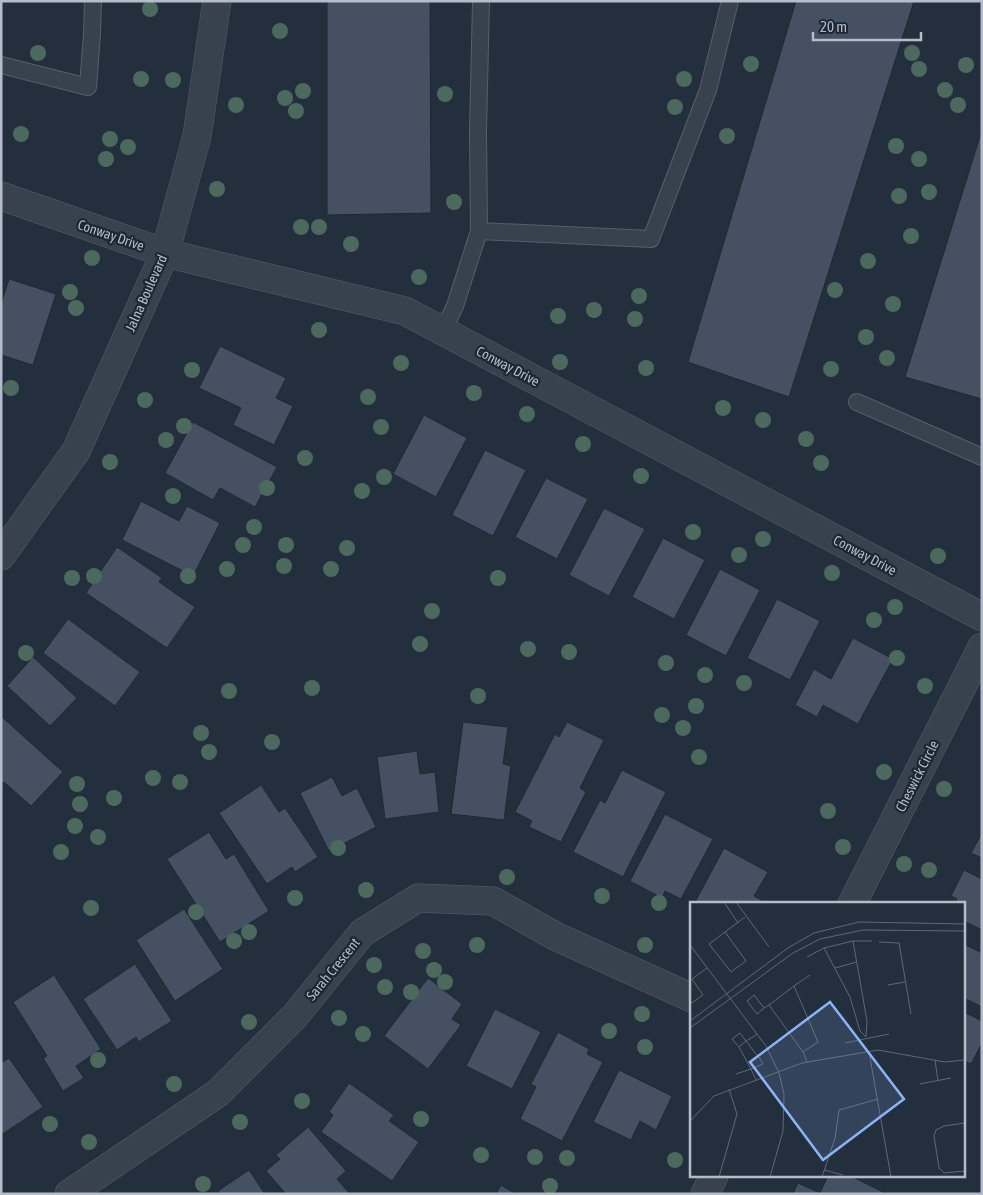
<svg xmlns="http://www.w3.org/2000/svg" width="983" height="1195" viewBox="0 0 983 1195" font-family="'Asap Condensed',sans-serif">
  <style>
    .building { fill: #455162; stroke: #1f2835 }
    .lines { fill: none; stroke-linecap: round; stroke-linejoin: round }
    .service-casing { stroke: #565f6c; stroke-width: 18 }
    .minor-casing { stroke: #565f6c; stroke-width: 29 }
    .tertiary-casing { stroke: #565f6c; stroke-width: 29 }
    .service { stroke: #38414e; stroke-width: 16 }
    .minor { stroke: #38414e; stroke-width: 28 }
    .tertiary { stroke: #38414e; stroke-width: 28 }
    .tree { fill: #4b6a5d }
    .labels { text-anchor: middle; dominant-baseline: central; stroke-width: 4.5; stroke-linejoin: round; paint-order: stroke }
    .street-label { font-size: 14px; fill: #b4bcc9; stroke: #1d2633 }
    .inset-road { fill: none; stroke: #5e6776; stroke-width: 1 }
    .view { fill: #8ab4f8; fill-opacity: 0.15; stroke: #8ab4f8; stroke-width: 2.5 }
    .inset-edge { fill: none; stroke: #b4bcc9; stroke-width: 2.5 }
  </style>
  <rect width="100%" height="100%" fill="#242f3e"/>
  <g class="building">
    <polygon points="327,1 430,1 431,213 327,215"/>
    <polygon points="796,1 914,1 789,397 688,362"/>
    <polygon points="982,130 982,399 905,377"/>
    <polygon points="9,279 56,294 33,365 1,355 1,304"/>
    <polygon points="220,346 286,378 276,398 293,406 274,445 233,425 241,408 199,388"/>
    <polygon points="424,415 467,438 436,497 393,474"/>
    <polygon points="193,422 277,467 255,507 220,488 213,500 165,473"/>
    <polygon points="485,450 526,470 493,536 452,515"/>
    <polygon points="546,478 588,499 557,559 515,537"/>
    <polygon points="141,501 179,521 187,506 220,523 193,576 122,540"/>
    <polygon points="604,508 645,529 609,596 569,575"/>
    <polygon points="663,538 705,560 674,619 632,597"/>
    <polygon points="117,547 162,578 159,582 195,607 167,648 86,593"/>
    <polygon points="720,569 760,590 726,656 686,635"/>
    <polygon points="777,599 820,621 790,680 747,658"/>
    <polygon points="68,619 140,672 115,706 43,653"/>
    <polygon points="853,638 893,659 858,724 823,705 817,717 795,705 814,669 831,679"/>
    <polygon points="33,657 77,698 50,726 7,686"/>
    <polygon points="1,716 63,772 31,806 4,782 1,786"/>
    <polygon points="463,722 508,727 503,764 511,766 504,820 451,814"/>
    <polygon points="567,722 604,740 580,788 586,792 561,842 529,827 532,821 515,812 555,734 559,737"/>
    <polygon points="417,751 420,774 435,772 439,812 385,819 377,757"/>
    <polygon points="622,770 666,792 623,877 573,852 600,800 605,803"/>
    <polygon points="332,777 342,796 357,788 376,827 329,851 300,793"/>
    <polygon points="261,785 279,812 285,808 318,857 295,872 292,867 267,884 219,813"/>
    <polygon points="665,814 713,839 681,899 665,891 662,898 630,881"/>
    <polygon points="209,832 226,859 234,854 269,911 220,942 167,859"/>
    <polygon points="982,833 982,858 971,853"/>
    <polygon points="724,848 768,872 754,896 769,904 694,904"/>
    <polygon points="964,870 982,879 982,930 964,921 964,904 955,904 957,899 951,896"/>
    <polygon points="184,909 223,969 175,1001 136,940"/>
    <polygon points="964,944 982,953 982,1007 964,998"/>
    <polygon points="135,964 172,1021 138,1042 136,1037 117,1050 83,999"/>
    <polygon points="54,975 101,1049 76,1066 84,1078 63,1091 43,1058 47,1056 13,1002"/>
    <polygon points="428,978 462,1004 452,1019 461,1025 428,1069 384,1036"/>
    <polygon points="495,1009 541,1032 512,1089 466,1066"/>
    <polygon points="964,1012 982,1021 982,1043 971,1064 964,1061"/>
    <polygon points="558,1032 589,1049 587,1054 603,1062 562,1141 520,1119 536,1087 531,1084"/>
    <polygon points="9,1058 43,1107 1,1135 1,1063"/>
    <polygon points="619,1070 672,1096 656,1130 640,1121 631,1140 593,1122"/>
    <polygon points="349,1083 394,1115 389,1121 419,1142 392,1181 321,1132 333,1115 329,1112"/>
    <polygon points="308,1127 346,1171 337,1179 350,1194 286,1194 266,1171 280,1159 276,1155"/>
    <polygon points="249,1170 265,1194 220,1194 218,1191"/>
    <polygon points="828,1176 851,1176 887,1194 793,1194 798,1183 820,1193"/>
    <polygon points="501,1185 516,1194 496,1194"/>
  </g>
  <g class="lines">
    <g class="service-casing">
      <g id="service">
        <polyline points="1,65 88,87 92,34 93,1"/>
        <polyline points="479,231 651,239 708,90 730,1"/>
        <polyline points="443,331 455,306 479,231 478,131 481,1"/>
        <polyline points="857,402 982,457"/>
      </g>
    </g>
    <g class="minor-casing">
      <g id="minor">
        <polyline points="1,196 165,253 405,311 982,617"/>
        <polyline points="852,904 982,647"/>
        <polyline points="69,1194 218,1093 294,1017 362,933 418,898 493,901 555,936 692,998"/>
        <polyline points="705,1194 714,1176"/>
      </g>
    </g>
    <g class="tertiary-casing">
      <polyline id="tertiary" points="1,556 76,451 165,253 197,136 217,1"/>
    </g>
    <use href="#service" class="service"/>
    <use href="#minor" class="minor"/>
    <use href="#tertiary" class="tertiary"/>
  </g>
  <g class="tree">
    <circle cx="150" cy="9" r="8"/>
    <circle cx="280" cy="31" r="8"/>
    <circle cx="38" cy="53" r="8"/>
    <circle cx="912" cy="53" r="8"/>
    <circle cx="751" cy="64" r="8"/>
    <circle cx="966" cy="65" r="8"/>
    <circle cx="919" cy="69" r="8"/>
    <circle cx="141" cy="79" r="8"/>
    <circle cx="684" cy="79" r="8"/>
    <circle cx="173" cy="80" r="8"/>
    <circle cx="945" cy="90" r="8"/>
    <circle cx="303" cy="91" r="8"/>
    <circle cx="445" cy="94" r="8"/>
    <circle cx="285" cy="98" r="8"/>
    <circle cx="236" cy="105" r="8"/>
    <circle cx="958" cy="105" r="8"/>
    <circle cx="675" cy="107" r="8"/>
    <circle cx="296" cy="111" r="8"/>
    <circle cx="21" cy="134" r="8"/>
    <circle cx="727" cy="136" r="8"/>
    <circle cx="110" cy="139" r="8"/>
    <circle cx="896" cy="146" r="8"/>
    <circle cx="128" cy="147" r="8"/>
    <circle cx="106" cy="159" r="8"/>
    <circle cx="919" cy="159" r="8"/>
    <circle cx="217" cy="189" r="8"/>
    <circle cx="929" cy="192" r="8"/>
    <circle cx="899" cy="196" r="8"/>
    <circle cx="454" cy="202" r="8"/>
    <circle cx="301" cy="227" r="8"/>
    <circle cx="319" cy="227" r="8"/>
    <circle cx="911" cy="236" r="8"/>
    <circle cx="351" cy="244" r="8"/>
    <circle cx="92" cy="258" r="8"/>
    <circle cx="868" cy="261" r="8"/>
    <circle cx="419" cy="277" r="8"/>
    <circle cx="835" cy="290" r="8"/>
    <circle cx="70" cy="292" r="8"/>
    <circle cx="639" cy="296" r="8"/>
    <circle cx="893" cy="304" r="8"/>
    <circle cx="76" cy="308" r="8"/>
    <circle cx="594" cy="310" r="8"/>
    <circle cx="558" cy="316" r="8"/>
    <circle cx="635" cy="319" r="8"/>
    <circle cx="319" cy="330" r="8"/>
    <circle cx="866" cy="337" r="8"/>
    <circle cx="887" cy="358" r="8"/>
    <circle cx="560" cy="362" r="8"/>
    <circle cx="401" cy="363" r="8"/>
    <circle cx="646" cy="368" r="8"/>
    <circle cx="831" cy="369" r="8"/>
    <circle cx="192" cy="370" r="8"/>
    <circle cx="11" cy="388" r="8"/>
    <circle cx="474" cy="393" r="8"/>
    <circle cx="368" cy="397" r="8"/>
    <circle cx="145" cy="400" r="8"/>
    <circle cx="723" cy="408" r="8"/>
    <circle cx="527" cy="414" r="8"/>
    <circle cx="763" cy="420" r="8"/>
    <circle cx="184" cy="426" r="8"/>
    <circle cx="381" cy="427" r="8"/>
    <circle cx="806" cy="439" r="8"/>
    <circle cx="166" cy="440" r="8"/>
    <circle cx="583" cy="444" r="8"/>
    <circle cx="305" cy="458" r="8"/>
    <circle cx="110" cy="462" r="8"/>
    <circle cx="821" cy="463" r="8"/>
    <circle cx="641" cy="476" r="8"/>
    <circle cx="384" cy="477" r="8"/>
    <circle cx="267" cy="488" r="8"/>
    <circle cx="362" cy="491" r="8"/>
    <circle cx="173" cy="496" r="8"/>
    <circle cx="254" cy="527" r="8"/>
    <circle cx="693" cy="532" r="8"/>
    <circle cx="763" cy="539" r="8"/>
    <circle cx="243" cy="545" r="8"/>
    <circle cx="286" cy="545" r="8"/>
    <circle cx="347" cy="548" r="8"/>
    <circle cx="739" cy="555" r="8"/>
    <circle cx="938" cy="556" r="8"/>
    <circle cx="284" cy="566" r="8"/>
    <circle cx="227" cy="569" r="8"/>
    <circle cx="331" cy="569" r="8"/>
    <circle cx="832" cy="573" r="8"/>
    <circle cx="94" cy="576" r="8"/>
    <circle cx="188" cy="576" r="8"/>
    <circle cx="72" cy="578" r="8"/>
    <circle cx="498" cy="578" r="8"/>
    <circle cx="895" cy="607" r="8"/>
    <circle cx="432" cy="611" r="8"/>
    <circle cx="874" cy="620" r="8"/>
    <circle cx="420" cy="644" r="8"/>
    <circle cx="528" cy="649" r="8"/>
    <circle cx="569" cy="652" r="8"/>
    <circle cx="26" cy="653" r="8"/>
    <circle cx="897" cy="658" r="8"/>
    <circle cx="666" cy="663" r="8"/>
    <circle cx="705" cy="675" r="8"/>
    <circle cx="744" cy="683" r="8"/>
    <circle cx="925" cy="686" r="8"/>
    <circle cx="312" cy="688" r="8"/>
    <circle cx="229" cy="691" r="8"/>
    <circle cx="478" cy="696" r="8"/>
    <circle cx="696" cy="706" r="8"/>
    <circle cx="662" cy="715" r="8"/>
    <circle cx="683" cy="728" r="8"/>
    <circle cx="201" cy="733" r="8"/>
    <circle cx="272" cy="742" r="8"/>
    <circle cx="209" cy="752" r="8"/>
    <circle cx="699" cy="757" r="8"/>
    <circle cx="884" cy="772" r="8"/>
    <circle cx="153" cy="778" r="8"/>
    <circle cx="180" cy="782" r="8"/>
    <circle cx="77" cy="784" r="8"/>
    <circle cx="944" cy="789" r="8"/>
    <circle cx="114" cy="798" r="8"/>
    <circle cx="80" cy="804" r="8"/>
    <circle cx="828" cy="811" r="8"/>
    <circle cx="75" cy="826" r="8"/>
    <circle cx="98" cy="837" r="8"/>
    <circle cx="843" cy="847" r="8"/>
    <circle cx="338" cy="848" r="8"/>
    <circle cx="61" cy="852" r="8"/>
    <circle cx="904" cy="864" r="8"/>
    <circle cx="929" cy="870" r="8"/>
    <circle cx="507" cy="877" r="8"/>
    <circle cx="366" cy="890" r="8"/>
    <circle cx="602" cy="896" r="8"/>
    <circle cx="295" cy="898" r="8"/>
    <circle cx="659" cy="903" r="8"/>
    <circle cx="91" cy="908" r="8"/>
    <circle cx="196" cy="912" r="8"/>
    <circle cx="249" cy="932" r="8"/>
    <circle cx="234" cy="941" r="8"/>
    <circle cx="477" cy="945" r="8"/>
    <circle cx="645" cy="945" r="8"/>
    <circle cx="423" cy="951" r="8"/>
    <circle cx="374" cy="965" r="8"/>
    <circle cx="434" cy="970" r="8"/>
    <circle cx="445" cy="982" r="8"/>
    <circle cx="385" cy="987" r="8"/>
    <circle cx="411" cy="992" r="8"/>
    <circle cx="642" cy="1014" r="8"/>
    <circle cx="339" cy="1018" r="8"/>
    <circle cx="249" cy="1022" r="8"/>
    <circle cx="609" cy="1031" r="8"/>
    <circle cx="363" cy="1034" r="8"/>
    <circle cx="645" cy="1047" r="8"/>
    <circle cx="98" cy="1060" r="8"/>
    <circle cx="174" cy="1084" r="8"/>
    <circle cx="302" cy="1101" r="8"/>
    <circle cx="421" cy="1119" r="8"/>
    <circle cx="240" cy="1122" r="8"/>
    <circle cx="50" cy="1124" r="8"/>
    <circle cx="89" cy="1142" r="8"/>
    <circle cx="481" cy="1155" r="8"/>
    <circle cx="535" cy="1157" r="8"/>
    <circle cx="567" cy="1158" r="8"/>
    <circle cx="675" cy="1160" r="8"/>
    <circle cx="203" cy="1184" r="8"/>
    <circle cx="550" cy="1186" r="8"/>
  </g>
  <g class="labels">
    <g class="street-label">
      <text transform="translate(111 235) rotate(19)">Conway Drive</text>
      <text transform="translate(146 293) rotate(-66)">Jalna Boulevard</text>
      <text transform="translate(508 366) rotate(28)">Conway Drive</text>
      <text transform="translate(865 555) rotate(28)">Conway Drive</text>
      <text transform="translate(917 776) rotate(-63)">Cheswick Circle</text>
      <text transform="translate(333 969) rotate(-51)">Sarah Crescent</text>
    </g>
  </g>
  <g transform="translate(690 902)">
    <rect width="275" height="275" fill="#242f3e"/>
    <path class="inset-road" d="M34,0l14,21M46,0l33,45M35,30l21,29 -15,11 -22,-28 36,-27M163,39l14,80 -1,16 -6,-6 -10,-34 -26,-49zM163,39h19M189,40l20,1 12,71M0,43l76,101 13,27 5,21 -1,37 -13,46M117,55l17,-9M145,66l22,-6M198,83l17,-3M104,84l16,-11M0,102l13,-9 -11,-16 15,-11M74,106l-10,-13 -7,6 10,13 7,-6 5,-3M0,119l98,-73 26,-15 45,-11 106,2M0,126l103,-75 27,-14 43,-9 102,1M155,141l44,-9M49,145l12,22 12,-5 -3,-5 -14,-18 -6,-8 -8,6 7,8 7,-6 7,-4 4,-3M113,150l15,-10 -24,-56 -25,19 34,47 4,10M179,150l22,125M245,158l3,21M46,172l15,-5 5,11M230,182l31,-6M0,219l24,-25 88,-33 76,-13 67,12 20,-2M275,221l-21,3 -8,4 -2,6 5,32 5,5 21,-2M134,268l19,5M29,275l18,-63 -8,-25M132,275l13,-39 4,-28 39,-11"/>
    <path class="view" d="M140,100l74,97 -81,61 -73,-98z"/>
    <rect width="275" height="275" class="inset-edge"/>
  </g>
  <rect width="983" height="1195" fill="none" stroke="#b4bcc9" stroke-width="5"/>
  <path d="M813 32v8h108v-8" fill="none" stroke="#b4bcc9" stroke-width="2.5"/>
  <text x="820" y="32" font-size="15" fill="#b4bcc9" stroke="#1d2633" stroke-width="4" paint-order="stroke">20 m</text>
</svg>
